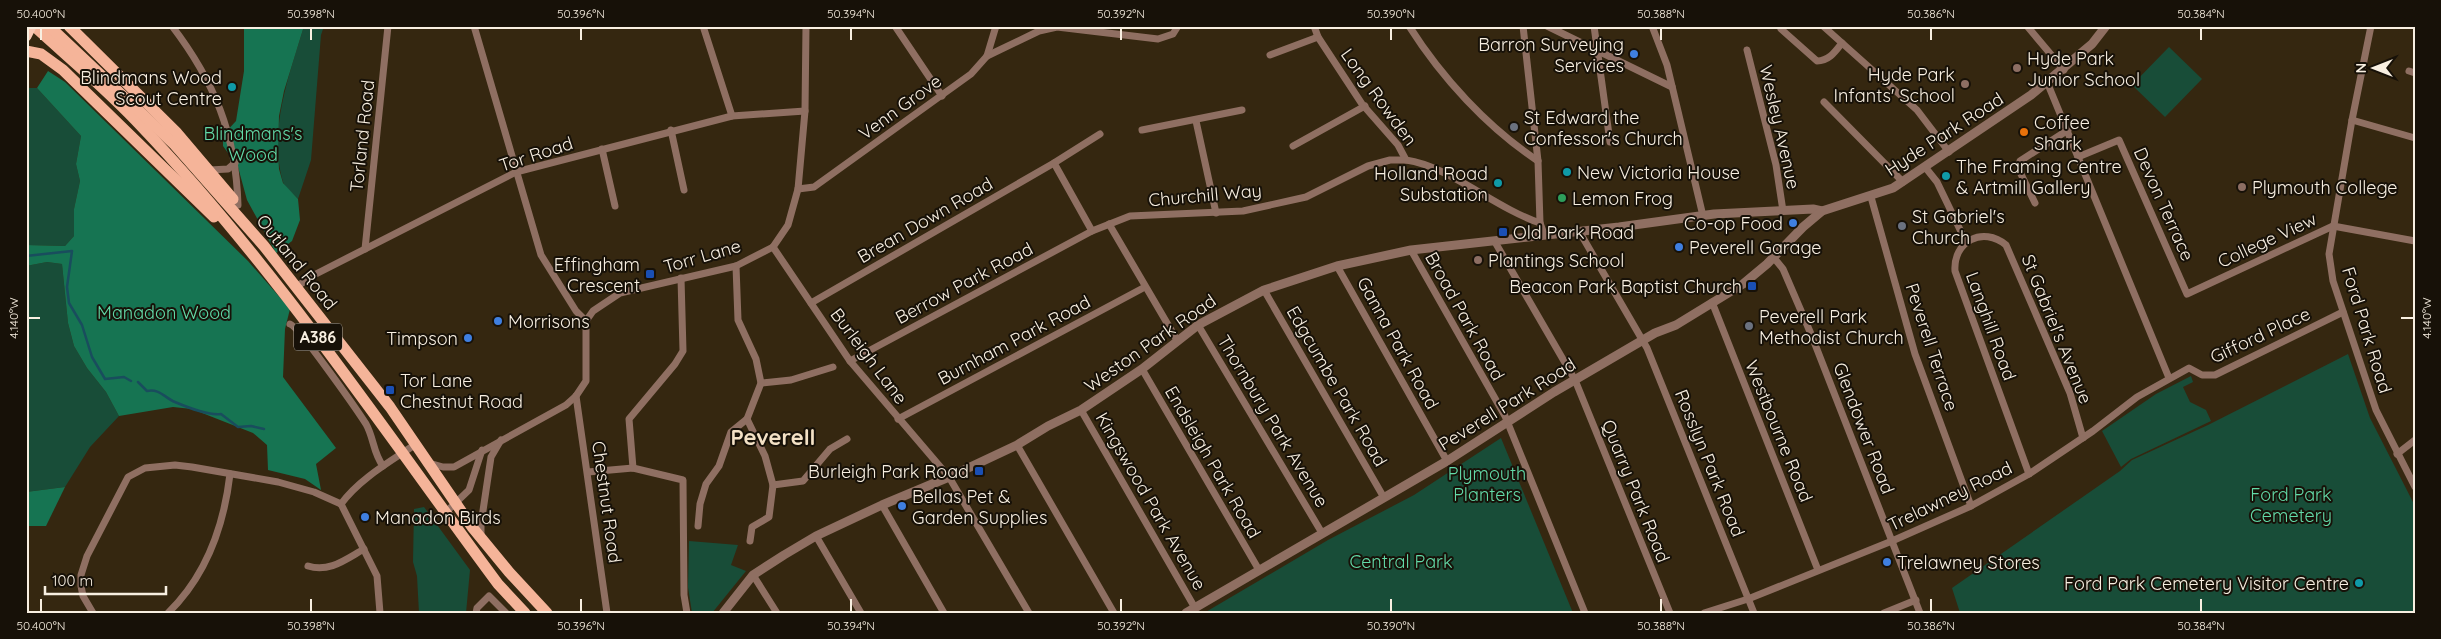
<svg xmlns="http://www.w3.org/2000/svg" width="2441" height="639" viewBox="0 0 2441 639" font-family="Quicksand,sans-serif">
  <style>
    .green { fill: #184d38 }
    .forest { fill: #167452 }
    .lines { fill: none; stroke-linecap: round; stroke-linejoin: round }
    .stream { stroke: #194d5d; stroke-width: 2.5 }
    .minor { stroke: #8f6f62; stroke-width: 7 }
    .tertiary { stroke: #8f6f62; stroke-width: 9 }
    .primary { stroke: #f5b499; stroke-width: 11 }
    .trunk { stroke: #f9c8b4; stroke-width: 11 }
    .ticks { fill: none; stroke: #f8efe1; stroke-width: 2 }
    .shop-dot { fill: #3f7fe0; stroke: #171108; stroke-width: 2 }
    .education-dot { fill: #8d6e63; stroke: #171108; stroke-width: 2 }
    .culture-dot { fill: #0f9aa8; stroke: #171108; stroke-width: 2 }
    .worship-dot { fill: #6b7280; stroke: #171108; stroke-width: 2 }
    .food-dot { fill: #e8710a; stroke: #171108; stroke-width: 2 }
    .leisure-dot { fill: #2e9e5b; stroke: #171108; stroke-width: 2 }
    .transit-dot { fill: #1a4fb4; stroke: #171108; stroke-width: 2 }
    .labels { text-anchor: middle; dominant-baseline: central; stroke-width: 4; stroke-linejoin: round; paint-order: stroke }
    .shield { fill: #171108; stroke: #b4aca0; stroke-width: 1 }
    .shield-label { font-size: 16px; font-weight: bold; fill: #f8efe1 }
    .poi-label { font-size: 18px; fill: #f8efe1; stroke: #171108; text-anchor: start }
    .street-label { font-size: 18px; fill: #f8efe1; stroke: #171108 }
    .park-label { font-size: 18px; fill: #63daa8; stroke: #171108 }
    .district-label { font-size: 22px; font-weight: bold; fill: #f3e1c5; stroke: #171108 }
    .neatline { fill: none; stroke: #f8efe1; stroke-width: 2 }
    .ticks-label { font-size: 12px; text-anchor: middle; fill: #f8efe1 }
  </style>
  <rect width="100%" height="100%" fill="#352710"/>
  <g class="green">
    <path d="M304,26h20l-3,9 -10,125 -13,39c-4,-5 -13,-11 -15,-17 -15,-52 6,-106 21,-156z"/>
    <polygon points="2169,47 2202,79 2165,117 2132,85"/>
    <polygon points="26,88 37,88 81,136 76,164 80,181 74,209 74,236 65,246 26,245"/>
    <polygon points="47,262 62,264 68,323 74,346 87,368 106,392 119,416 90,447 65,487 26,492 26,266"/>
    <polygon points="2348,354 2370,418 2415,506 2415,613 1960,613 1952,588 2120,471 2132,460 2208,425"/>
    <polygon points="2191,376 2193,382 2183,387 2190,402 2206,410 2211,421 2131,459 2121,467 2102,431 2156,394"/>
    <polygon points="1501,438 1573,613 1204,613 1328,540 1414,495"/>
    <polygon points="424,507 470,570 466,613 419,613 417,576 413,562 414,509"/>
    <polygon points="689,541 738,545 731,565 746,571 712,613 692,613 688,587"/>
  </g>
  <g class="forest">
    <polygon points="244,26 304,26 284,91 279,116 278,152 279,169 283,183 298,199 300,220 292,241 276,253 247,200 238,167 223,146 223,135 236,121 244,71"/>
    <polygon points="48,71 65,82 248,261 290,309 285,329 283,377 336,448 316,464 321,490 305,479 268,470 267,445 253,433 192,409 173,407 119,416 106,392 87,368 74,346 68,323 62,264 47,262 26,266 26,245 65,246 74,236 74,209 80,181 76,164 81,136 37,88"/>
    <polygon points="65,487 46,526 26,526 26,492"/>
  </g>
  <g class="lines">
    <g class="stream">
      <polyline points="26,256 72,251 67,287 69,303 82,325 92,357 105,379 124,377 131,381"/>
      <path d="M138,382l9,9c12,-3 18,7 28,11 12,5 33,14 46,12l17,13 13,-1 13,3"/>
    </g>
    <g class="minor">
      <path d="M172,26c42,55 64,108 66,179"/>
      <polyline points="474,26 541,255 576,311 586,321"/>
      <polyline points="703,26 732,116"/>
      <polyline points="895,26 942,96"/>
      <path d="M1314,26l4,11 44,67 36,41 8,15c43,6 89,48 134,63"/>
      <path d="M1409,26c33,52 78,101 129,135"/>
      <polyline points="1523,26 1538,161 1540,223 1544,234"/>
      <polyline points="1547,26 1672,87"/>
      <polyline points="1594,26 1610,142"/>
      <polyline points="1652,26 1667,65 1703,216"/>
      <polyline points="1823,26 1917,110 1949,152"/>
      <polyline points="2027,26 2064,70"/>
      <polyline points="2371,26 2352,120 2329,254 2333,281 2376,410 2415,487"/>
      <path d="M1781,29l36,32c12,0 18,-9 25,-18"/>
      <polyline points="1747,50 1776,165 1783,211"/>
      <polyline points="1270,55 1318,37"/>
      <polyline points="987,56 1039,31 1057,27 1158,39 1173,34 1178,26"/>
      <polyline points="2409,71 2415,73"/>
      <polyline points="2047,82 2169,378"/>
      <polyline points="1824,102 1903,182"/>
      <polyline points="2352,120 2415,138"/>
      <polyline points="1196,121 1216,213"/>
      <polyline points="671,130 684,190"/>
      <polyline points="1142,130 1242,110"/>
      <polyline points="1293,146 1365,106"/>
      <polyline points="602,149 615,206"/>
      <polyline points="2078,157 2119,140 2187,294 2333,226 2415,241"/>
      <polyline points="1054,163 1092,231"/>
      <polyline points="1925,167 1937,182 1966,242"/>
      <polyline points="210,170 228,169 235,163"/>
      <polyline points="798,189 814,187 971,74 987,56 996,26"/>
      <polyline points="1871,197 1915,354 1971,506"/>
      <polyline points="2035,203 2019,170 2020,161 2068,130"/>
      <polyline points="1109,224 1177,340"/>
      <polyline points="1579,231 1647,348 1754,613"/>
      <polyline points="1495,242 1575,380 1670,613"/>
      <polyline points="773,247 850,361 949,477 1029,613"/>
      <polyline points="365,249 388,26"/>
      <polyline points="1411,250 1505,416 1585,613"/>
      <polyline points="1774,258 1783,269 1811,334 1920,613"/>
      <polyline points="1337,266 1447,461"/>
      <polyline points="296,287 314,275 516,172 732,116 805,111"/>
      <polyline points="1264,290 1383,496"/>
      <polyline points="1712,302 1818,570"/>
      <polyline points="811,303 1054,163 1100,134"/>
      <path d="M290,324c9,3 67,86 76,100 8,14 7,29 17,42"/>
      <polyline points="1198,325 1322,533"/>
      <polyline points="850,361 1092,231 1130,216 1243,211 1306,197 1368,166 1390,160 1406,160"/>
      <polyline points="1142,369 1259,570"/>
      <polyline points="761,383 791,380 833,367"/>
      <polyline points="576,396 607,613"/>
      <polyline points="1081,410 1195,608"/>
      <polyline points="747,419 765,456 773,485 769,517 752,527 750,541"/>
      <polyline points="898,419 1145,287"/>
      <polyline points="1017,445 1114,613"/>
      <polyline points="2397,454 2415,440"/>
      <polyline points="429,463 443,467 454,467 566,405 576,396 586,381 586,321 593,311 620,293 736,266 773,247 788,225 798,189 805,111 806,26"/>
      <polyline points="633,468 629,419 675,364 683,351 681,278"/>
      <polyline points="588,472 633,468 683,480 684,595 687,613"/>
      <path d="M2029,474l-74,-203c-2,-30 28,-45 51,-26l64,148 13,45"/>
      <polyline points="773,485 803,481 830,449 847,439"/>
      <polyline points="341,504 377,576 380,613"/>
      <path d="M341,504c18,-25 50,-43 75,-60"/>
      <polyline points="882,505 944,613"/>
      <polyline points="446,512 469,490 482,450"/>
      <polyline points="698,526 700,504 706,484 719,466 731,432 747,419 761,383 756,359 738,320 736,266"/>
      <polyline points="816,536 861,613"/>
      <polyline points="481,538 481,524 491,457 501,440"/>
      <path d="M308,566c21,7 38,-7 56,-17"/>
      <polyline points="753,575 777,613"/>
      <polyline points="93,613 83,596 81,586 81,575 87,556 128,477 145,468 175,465 192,467 278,482 314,492 341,504"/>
      <path d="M168,613c38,-37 56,-88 62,-139"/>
      <polyline points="476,613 477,608 489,596 506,613"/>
      <polyline points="1704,613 1748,599 1892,541 1971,506 2029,474 2093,431 2137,397 2189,368 2202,375 2215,375 2343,312"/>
      <polyline points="1884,613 1916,600"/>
    </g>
    <g class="tertiary">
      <polyline points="723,613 753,575 784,555 816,536 882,505 949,477 1017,445 1048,426 1081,410 1142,369 1198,325 1264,290 1337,266 1411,250 1619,227 1714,214 1813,209 1822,211"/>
      <polyline points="1186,613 1447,461 1554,392 1655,333 1676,325 1743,284 1767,264 1803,227 1822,211 1893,188 2031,95 2092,44 2106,26"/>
    </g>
    <g class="primary">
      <path d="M34,26c36,33 75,65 108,101 134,141 241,302 356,457l27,29"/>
      <polyline points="49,26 175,145 264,246 390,407 472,527 509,572 547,613"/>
      <polyline points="69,26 177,133 233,199"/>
      <polyline points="26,51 41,54 63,70 214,217"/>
    </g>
    <polyline class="trunk" points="26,36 31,26"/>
  </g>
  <path class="ticks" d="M41,28v12M311,28v12M581,28v12M851,28v12M1121,28v12M1391,28v12M1661,28v12M1931,28v12M2201,28v12M28,318h12M2401,318h13M41,599v13M311,599v13M581,599v13M851,599v13M1121,599v13M1391,599v13M1661,599v13M1931,599v13M2201,599v13"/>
  <g class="shop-dot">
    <circle cx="1634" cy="54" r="5"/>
    <circle cx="1793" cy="223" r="5"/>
    <circle cx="1679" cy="247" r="5"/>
    <circle cx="498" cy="321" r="5"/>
    <circle cx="468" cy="338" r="5"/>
    <circle cx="902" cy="506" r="5"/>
    <circle cx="365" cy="517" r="5"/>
    <circle cx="1887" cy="562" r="5"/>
  </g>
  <g class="education-dot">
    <circle cx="2017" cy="68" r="5"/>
    <circle cx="1965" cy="84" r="5"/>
    <circle cx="2242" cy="187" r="5"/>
    <circle cx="1478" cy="260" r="5"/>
  </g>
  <g class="culture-dot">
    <circle cx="232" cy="87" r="5"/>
    <circle cx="1567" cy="172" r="5"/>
    <circle cx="1946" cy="176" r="5"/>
    <circle cx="1498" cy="183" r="5"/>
    <circle cx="2359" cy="583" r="5"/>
  </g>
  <g class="worship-dot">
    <circle cx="1514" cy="127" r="5"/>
    <circle cx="1902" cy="226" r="5"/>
    <circle cx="1749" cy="326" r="5"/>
  </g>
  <circle class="food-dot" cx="2024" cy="132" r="5"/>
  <circle class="leisure-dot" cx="1562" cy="198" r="5"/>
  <g class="transit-dot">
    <rect x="1498" y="227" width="10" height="10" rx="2.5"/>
    <rect x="645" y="269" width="10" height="10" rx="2.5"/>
    <rect x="1747" y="281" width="10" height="10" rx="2.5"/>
    <rect x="385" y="385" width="10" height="10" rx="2.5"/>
    <rect x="974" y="466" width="10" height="10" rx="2.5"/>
  </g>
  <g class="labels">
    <rect class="shield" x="294" y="323.5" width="48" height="27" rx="4"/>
    <g class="shield-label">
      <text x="318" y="337">A386</text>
    </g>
    <g class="poi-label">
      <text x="1624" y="44" text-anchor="end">Barron Surveying<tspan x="1624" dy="21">Services</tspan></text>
      <text x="2027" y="58">Hyde Park<tspan x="2027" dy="21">Junior School</tspan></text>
      <text x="1955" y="74" text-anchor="end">Hyde Park<tspan x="1955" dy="21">Infants' School</tspan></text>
      <text x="222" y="77" text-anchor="end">Blindmans Wood<tspan x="222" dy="21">Scout Centre</tspan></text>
      <text x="1524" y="117">St Edward the<tspan x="1524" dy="21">Confessor's Church</tspan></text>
      <text x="2034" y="122">Coffee<tspan x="2034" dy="21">Shark</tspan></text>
      <text x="1956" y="166">The Framing Centre<tspan x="1956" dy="21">&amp; Artmill Gallery</tspan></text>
      <text x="1577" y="172">New Victoria House</text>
      <text x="1488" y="173" text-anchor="end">Holland Road<tspan x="1488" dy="21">Substation</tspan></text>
      <text x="2252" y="187">Plymouth College</text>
      <text x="1572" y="198">Lemon Frog</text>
      <text x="1912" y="216">St Gabriel's<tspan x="1912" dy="21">Church</tspan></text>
      <text x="1783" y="223" text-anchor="end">Co-op Food</text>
      <text x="1513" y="232">Old Park Road</text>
      <text x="1689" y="247">Peverell Garage</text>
      <text x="1488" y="260">Plantings School</text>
      <text x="640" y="264" text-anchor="end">Effingham<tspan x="640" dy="21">Crescent</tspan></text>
      <text x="1742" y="286" text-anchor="end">Beacon Park Baptist Church</text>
      <text x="1759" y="316">Peverell Park<tspan x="1759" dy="21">Methodist Church</tspan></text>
      <text x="508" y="321">Morrisons</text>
      <text x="458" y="338" text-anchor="end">Timpson</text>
      <text x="400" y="380">Tor Lane<tspan x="400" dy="21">Chestnut Road</tspan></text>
      <text x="969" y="471" text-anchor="end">Burleigh Park Road</text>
      <text x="912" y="496">Bellas Pet &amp;<tspan x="912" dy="21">Garden Supplies</tspan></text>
      <text x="375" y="517">Manadon Birds</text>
      <text x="1897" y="562">Trelawney Stores</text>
      <text x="2349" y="583" text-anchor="end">Ford Park Cemetery Visitor Centre</text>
    </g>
    <g class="street-label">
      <text transform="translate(1379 97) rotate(54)">Long Rowden</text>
      <text transform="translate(900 107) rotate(-36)">Venn Grove</text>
      <text transform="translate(1780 127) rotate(77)">Wesley Avenue</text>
      <text transform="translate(1944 134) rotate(-33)">Hyde Park Road</text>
      <text transform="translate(362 136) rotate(-84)">Torland Road</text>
      <text transform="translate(536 154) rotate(-18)">Tor Road</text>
      <text transform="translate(1205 195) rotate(-5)">Churchill Way</text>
      <text transform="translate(2164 204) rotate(66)">Devon Terrace</text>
      <text transform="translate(925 220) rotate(-30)">Brean Down Road</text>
      <text transform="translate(2267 240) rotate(-25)">College View</text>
      <text transform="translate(702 256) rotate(-16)">Torr Lane</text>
      <text transform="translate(297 262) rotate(51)">Outland Road</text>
      <text transform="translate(964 283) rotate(-28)">Berrow Park Road</text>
      <text transform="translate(1465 316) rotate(61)">Broad Park Road</text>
      <text transform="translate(1991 326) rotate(70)">Langhill Road</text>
      <text transform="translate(2057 329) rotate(68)">St Gabriel's Avenue</text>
      <text transform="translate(2367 330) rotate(73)">Ford Park Road</text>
      <text transform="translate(2260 335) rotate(-25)">Gifford Place</text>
      <text transform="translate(1014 340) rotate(-28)">Burnham Park Road</text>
      <text transform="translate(1150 343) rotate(-35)">Weston Park Road</text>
      <text transform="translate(1398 343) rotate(61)">Ganna Park Road</text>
      <text transform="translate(1932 347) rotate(72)">Peverell Terrace</text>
      <text transform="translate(869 356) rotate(53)">Burleigh Lane</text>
      <text transform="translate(1337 386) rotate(60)">Edgcumbe Park Road</text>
      <text transform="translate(1507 404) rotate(-32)">Peverell Park Road</text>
      <text transform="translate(1273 421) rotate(59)">Thornbury Park Avenue</text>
      <text transform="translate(1864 428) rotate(69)">Glendower Road</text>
      <text transform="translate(1779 431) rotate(68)">Westbourne Road</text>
      <text transform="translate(1213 462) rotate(60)">Endsleigh Park Road</text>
      <text transform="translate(1710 463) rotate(68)">Rosslyn Park Road</text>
      <text transform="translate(1636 491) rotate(68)">Quarry Park Road</text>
      <text transform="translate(1950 496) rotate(-26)">Trelawney Road</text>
      <text transform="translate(1151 501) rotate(60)">Kingswood Park Avenue</text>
      <text transform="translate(607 502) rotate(82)">Chestnut Road</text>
    </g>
    <g class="park-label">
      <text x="253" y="133">Blindmans's<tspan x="253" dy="21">Wood</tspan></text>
      <text x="164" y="312">Manadon Wood</text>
      <text x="1487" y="473">Plymouth<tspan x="1487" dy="21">Planters</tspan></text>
      <text x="2291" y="494">Ford Park<tspan x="2291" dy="21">Cemetery</tspan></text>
      <text x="1401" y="561">Central Park</text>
    </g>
    <g class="district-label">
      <text x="773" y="437">Peverell</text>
    </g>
  </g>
  <rect width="2441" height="639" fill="none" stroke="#171108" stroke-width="55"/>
  <g transform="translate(2374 68) rotate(270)" stroke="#171108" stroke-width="4" paint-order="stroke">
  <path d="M0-4L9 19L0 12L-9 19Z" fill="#f8efe1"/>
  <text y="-8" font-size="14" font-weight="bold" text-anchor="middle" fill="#f8efe1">N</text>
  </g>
  <path d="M45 586v8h121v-8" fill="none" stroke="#f8efe1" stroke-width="2.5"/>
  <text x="52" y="586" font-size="15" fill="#f8efe1" stroke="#171108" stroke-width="4" paint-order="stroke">100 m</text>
  <rect x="28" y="28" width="2386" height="584" class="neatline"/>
  <g class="ticks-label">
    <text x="41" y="18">50.400°N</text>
    <text x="311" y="18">50.398°N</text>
    <text x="581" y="18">50.396°N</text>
    <text x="851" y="18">50.394°N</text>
    <text x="1121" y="18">50.392°N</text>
    <text x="1391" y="18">50.390°N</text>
    <text x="1661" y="18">50.388°N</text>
    <text x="1931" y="18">50.386°N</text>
    <text x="2201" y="18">50.384°N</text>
    <text transform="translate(2427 318) rotate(-90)" y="4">4.140°W</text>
    <text transform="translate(14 318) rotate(-90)" y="4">4.140°W</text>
    <text x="41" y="630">50.400°N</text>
    <text x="311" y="630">50.398°N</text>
    <text x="581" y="630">50.396°N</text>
    <text x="851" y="630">50.394°N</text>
    <text x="1121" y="630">50.392°N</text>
    <text x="1391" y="630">50.390°N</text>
    <text x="1661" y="630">50.388°N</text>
    <text x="1931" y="630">50.386°N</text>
    <text x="2201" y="630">50.384°N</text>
  </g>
</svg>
